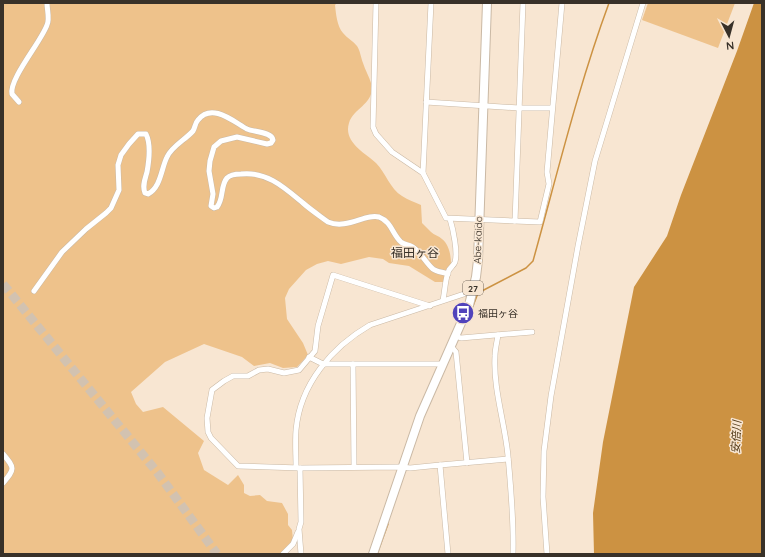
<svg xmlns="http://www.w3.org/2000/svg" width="765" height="557" viewBox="0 0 765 557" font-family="Quicksand,'Noto Sans JP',sans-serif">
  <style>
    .green { fill: #eec28b }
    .water { fill: #cc9242 }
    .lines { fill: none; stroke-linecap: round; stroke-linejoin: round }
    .stream { stroke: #cc9242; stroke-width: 1.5 }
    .motorway-tunnel { stroke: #d2c2b0; stroke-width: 9; stroke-dasharray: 9 4.5; stroke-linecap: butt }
    .minor-casing { stroke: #cab9a5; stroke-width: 6 }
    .primary-casing { stroke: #cab9a5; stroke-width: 10 }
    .minor { stroke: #fff; stroke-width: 5 }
    .primary { stroke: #fff; stroke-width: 8 }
    .labels { text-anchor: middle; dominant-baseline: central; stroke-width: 3; stroke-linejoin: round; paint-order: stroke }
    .shield { fill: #f8e6d2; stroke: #72675c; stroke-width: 1 }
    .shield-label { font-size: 9px; font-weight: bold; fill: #383129 }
    .street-label { font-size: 10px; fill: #383129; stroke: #f8e6d2 }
    .poi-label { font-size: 10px; fill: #383129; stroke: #f8e6d2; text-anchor: start }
    .water-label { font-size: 11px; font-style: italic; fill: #513917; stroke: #f8e6d2 }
    .quarter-label { font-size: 12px; fill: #383129; stroke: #f8e6d2 }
  </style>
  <rect width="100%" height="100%" fill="#f8e6d2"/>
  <g class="green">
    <path d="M3,3h334l-2,2c1,9 2,21 8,28 4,5 10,8 14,13 3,4 4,12 6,17 2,7 6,13 8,20 5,21 -17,24 -22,40 -6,19 16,30 27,40 10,10 14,26 26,33 6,4 13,6 19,9l1,18c3,3 6,6 9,9 3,3 8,4 11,7 10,8 10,26 8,38l-6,5h-9l-26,-16 -20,-3 -6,-4 -14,-2 -28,7 -13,-3 -11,3 -11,6 -17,19 -4,9 2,21 16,24 5,12 -11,12 -14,1 -13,-5 -16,3 -12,-9 -38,-13 -39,18 -34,30 5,12 7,8 20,-5 41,34 -6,12 6,17 24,15 10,-10 6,10v8l6,3 10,-1 7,6 15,2 6,11v11l4,5 1,10 -13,14h-277z"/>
    <polygon points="648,3 735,3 718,48 642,20"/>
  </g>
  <polygon class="water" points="754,3 762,3 762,554 594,554 593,513 603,442 634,287 667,236 681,195 737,51"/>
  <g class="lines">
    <g class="stream">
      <path d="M473,306l5,-13 48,-25 7,-7c24,-86 45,-174 76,-258"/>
      <polyline points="377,554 388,524"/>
    </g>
    <polyline class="motorway-tunnel" points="3,284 157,472 217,554"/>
    <g class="minor-casing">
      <g id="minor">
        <polyline points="376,3 373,127 376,134 392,152 423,173 446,218 540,222 549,184 547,172 562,3"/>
        <path d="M19,102l-7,-8c-3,-15 29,-52 35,-69 3,-6 0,-15 0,-22"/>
        <polyline points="426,102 519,108 552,108"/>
        <polyline points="423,173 431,3"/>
        <polyline points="515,221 523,3"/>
        <path d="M34,291l28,-39 24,-23 20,-16 5,-5 8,-18 -1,-25 3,-10 8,-11 9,-10h8c5,10 3,27 1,38 -2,7 -5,14 -2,21l3,1c13,-7 13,-25 19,-37 5,-11 18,-17 26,-26 2,-3 2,-8 5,-11 14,-18 36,2 49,9 7,3 25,3 26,11l-2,3 -4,1 -30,-7 -16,4 -7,6 -4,14 -1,10 4,23 -2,12 3,2 3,-1c7,-8 3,-21 10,-29 3,-3 9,-4 14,-4 26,-3 44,14 62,29 8,7 17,13 25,19 19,8 38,-9 51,-5 13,5 13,17 22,25 3,3 10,3 13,6 8,6 12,15 19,21 4,3 10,3 15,5"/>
        <path d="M443,300c2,-9 2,-22 6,-30 2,-3 5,-5 6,-8 3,-10 -2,-33 -5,-43"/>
        <polyline points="430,306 333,275 318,326 315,351 299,370 284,373 268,369 259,370 248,376 233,376 224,381 212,390 207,418 208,432 211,438 238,466 300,468 402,467 410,468 440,465 448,554"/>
        <path d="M498,335c-1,7 -3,14 -3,21 -2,33 10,67 13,100 3,33 6,65 5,98"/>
        <polyline points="455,336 461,338 532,332"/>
        <polyline points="451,346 456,352 467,463"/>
        <polyline points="309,357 323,364 443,364"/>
        <polyline points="353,364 354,467"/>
        <path d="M3,454c12,14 12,15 0,29"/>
        <polyline points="440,465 508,459"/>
        <path d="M296,467c0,-12 -1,-25 0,-37 4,-46 36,-83 74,-105l103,-34"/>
        <polyline points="300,468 301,522 299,529 301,554"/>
        <polyline points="283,554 293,544 298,532"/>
        <polyline points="547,554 543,497 544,451 551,396 578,246 595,161 643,3"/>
      </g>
    </g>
    <g class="primary-casing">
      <polyline id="primary" points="373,554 420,416 469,305 476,277 478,260 487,3"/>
    </g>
    <use href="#minor" class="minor"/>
    <use href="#primary" class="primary"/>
  </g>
  <defs>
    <g id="bus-disc" transform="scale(1.15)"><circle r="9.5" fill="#5143bb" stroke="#f8e6d2"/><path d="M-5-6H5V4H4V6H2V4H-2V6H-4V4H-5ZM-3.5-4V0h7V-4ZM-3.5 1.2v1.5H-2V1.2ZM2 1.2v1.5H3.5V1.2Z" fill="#fff"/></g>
  </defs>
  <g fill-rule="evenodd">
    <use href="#bus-disc" x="463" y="313"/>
  </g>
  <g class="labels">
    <rect class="shield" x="463" y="281" width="20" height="14" rx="3"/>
    <g class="shield-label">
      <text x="473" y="288">27</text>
    </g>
    <g class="street-label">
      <text transform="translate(478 240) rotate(-88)">Abe-kaido</text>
    </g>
    <g class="poi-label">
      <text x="478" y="313">福田ヶ谷</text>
    </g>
    <g class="water-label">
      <text transform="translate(736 437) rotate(-87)">安倍川</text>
    </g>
    <g class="quarter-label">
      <text x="415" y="252">福田ヶ谷</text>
    </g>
  </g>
  <rect width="765" height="557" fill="none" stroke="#383129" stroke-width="8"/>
  <g transform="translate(729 36) rotate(174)" stroke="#f8e6d2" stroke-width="3" paint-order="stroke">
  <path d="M0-3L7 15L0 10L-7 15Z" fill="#383129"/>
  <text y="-6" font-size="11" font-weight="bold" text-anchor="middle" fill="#383129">N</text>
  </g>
</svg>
